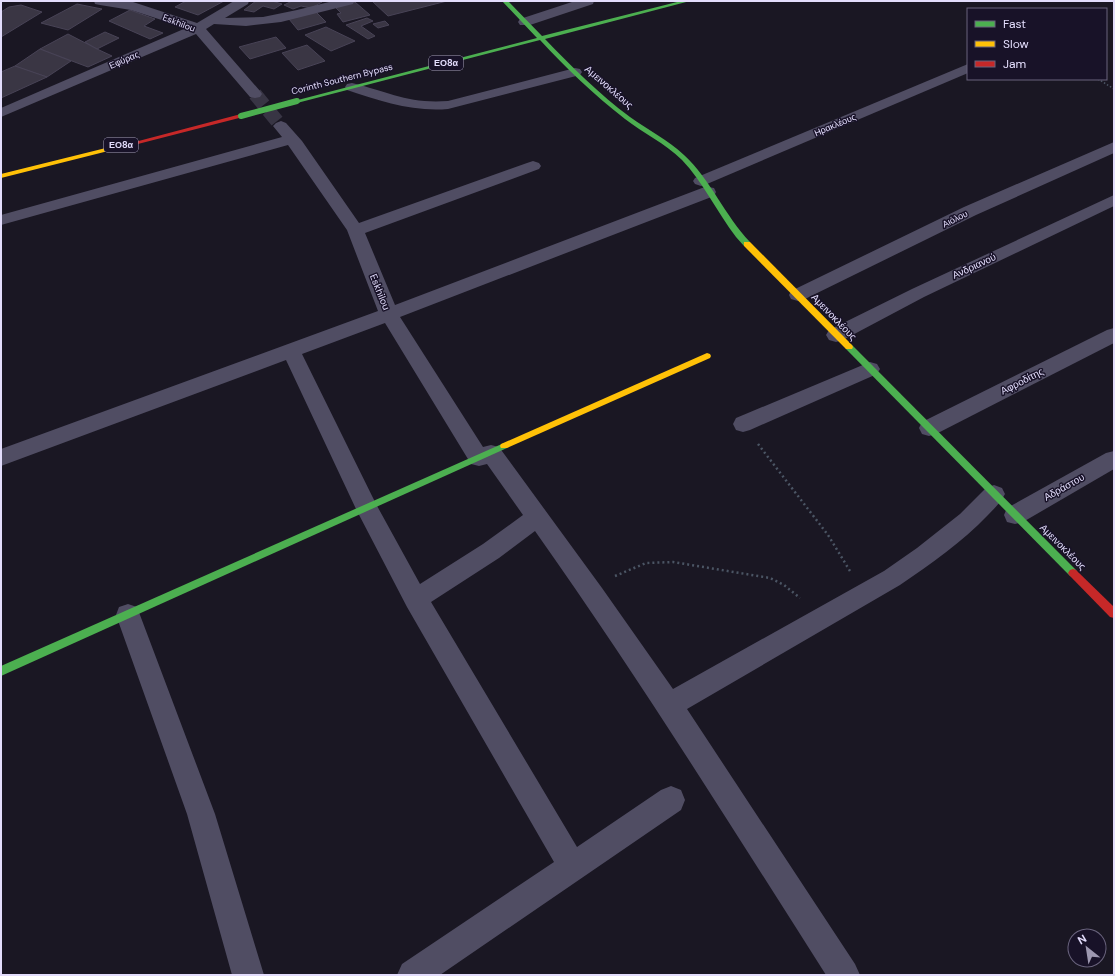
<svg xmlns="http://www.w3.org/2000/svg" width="1115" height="976" viewBox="0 0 1115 976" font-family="'DM Sans',sans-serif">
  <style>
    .building { fill: #3a3644; stroke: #484356 }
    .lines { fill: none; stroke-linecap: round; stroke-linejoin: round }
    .street-tunnel { stroke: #383544; stroke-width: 14; stroke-dasharray: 14 7; stroke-linecap: butt }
    .path-far1 { stroke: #4b5564; stroke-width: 1.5; stroke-dasharray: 1.5 2; stroke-linecap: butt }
    .path { stroke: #4b5564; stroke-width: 2.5; stroke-dasharray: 2 3; stroke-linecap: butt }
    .street { fill: #504d63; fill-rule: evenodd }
    .fast { fill: #4caf50; fill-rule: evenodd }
    .slow { fill: #ffc107; fill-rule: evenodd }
    .jam { fill: #c62828; fill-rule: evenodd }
    .fast-bridge { stroke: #4caf50; stroke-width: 6 }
    .labels { text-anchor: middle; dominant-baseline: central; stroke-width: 3; stroke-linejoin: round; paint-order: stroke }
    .far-street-label { font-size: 9px; fill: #e3ddfc; stroke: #181228 }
    .shield { fill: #181228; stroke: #a6a0bc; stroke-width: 1 }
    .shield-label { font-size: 9px; font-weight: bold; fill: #e3ddfc }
    .street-label { font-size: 10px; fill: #e3ddfc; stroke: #181228 }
  </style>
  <rect width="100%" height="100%" fill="#1a1723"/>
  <g class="building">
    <polygon points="186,1 224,1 198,15 175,7"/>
    <polygon points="256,1 272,1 282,4 274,9 263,6 254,12 244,10"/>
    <polygon points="292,1 319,1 322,2 311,8 301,6 293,9 284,5"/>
    <polygon points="372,1 447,1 388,16"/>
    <polygon points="355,2 370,15 343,22 337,14 341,13 335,7"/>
    <polygon points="77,4 102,9 68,30 41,23"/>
    <polygon points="21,5 42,12 1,37 1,12 9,7"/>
    <polygon points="130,10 155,19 144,26 163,33 150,39 109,21"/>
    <polygon points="316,12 326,22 298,30 289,19"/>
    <polygon points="367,18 373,21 361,26 375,36 368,39 346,25"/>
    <polygon points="385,21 389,25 378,28 373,24"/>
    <polygon points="326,27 355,41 331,51 305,35"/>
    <polygon points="105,32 119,38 97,49 85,42"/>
    <polygon points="68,34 97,49 112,56 88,67 40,49"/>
    <polygon points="276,37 286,48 250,59 239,47"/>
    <polygon points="307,45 325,61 298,70 282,53"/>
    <polygon points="40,49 71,61 47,77 15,66"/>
    <polygon points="15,66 47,77 1,98 1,72"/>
  </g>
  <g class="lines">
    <polyline class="street-tunnel" points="255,94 281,126"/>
    <polyline class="path-far1" points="1098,79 1114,89"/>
    <g class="path">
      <polyline points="758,444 828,535 850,571"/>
      <polyline points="615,576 646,563 673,562 770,578 784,585 800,598"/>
    </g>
    <g class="street">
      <polygon points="94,1 133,2 197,23 234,1 249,1 248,4 225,18 263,17 297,10 333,1 354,1 353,4 281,22 246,26 214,24 206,29 260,91 262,94 260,97 255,98 250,97 196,34 1,117 1,108 186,28 131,10 100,5 95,4"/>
      <polygon points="575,1 594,1 593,4 530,25 520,25 518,22 520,19"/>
      <polygon points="968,64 968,73 707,184 701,186 695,184 693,181 695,178"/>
      <path d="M575,68l5,1 2,3 -2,3 -132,34c-36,3 -67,-8 -101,-19l-2,-3 2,-3 5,-1c37,9 56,21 96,18z"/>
      <path d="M281,121l5,2 16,18 57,82 168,-60 6,-2 6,2 2,3 -2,3 -174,64 30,72 307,-117 6,-1 6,1 2,4 -2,4 -314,121 83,130 8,-2 8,2 103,141 71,101 211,-118 33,-23 43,-34 26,-26 8,-3 8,3 3,6c-4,8 -11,15 -17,21 -26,27 -57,49 -88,70l-213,124 168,255 5,11h-34c-95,-149 -189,-300 -291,-444l-36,27 -68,44 146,245 84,-57 10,-4 10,4 4,10 -4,10 -241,165h-43l5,-11 152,-102 -147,-255 -51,-98 -70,-149 -285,106v-17l377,-138 -31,-81 -59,-85 -287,80v-10l281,-78 -9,-11 3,-3zM385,323l86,141 8,2 8,-2 36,51 -40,29 -63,40 -44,-80 -74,-150z"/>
      <polygon points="1114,142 1114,153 976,215 805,299 798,301 791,299 789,295 791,291 964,207"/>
      <polygon points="1114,195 1114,206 924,297 843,340 836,342 829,340 826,335 829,330 912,289"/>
      <polygon points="1114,328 1114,343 936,434 929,436 922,434 919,428 922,422 1107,330"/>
      <polygon points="870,362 877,364 880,369 877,374 750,430 743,432 736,430 733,424 736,418"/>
      <polygon points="1114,451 1114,469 1023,522 1015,524 1007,522 1004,515 1007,508 1106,453"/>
      <polygon points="128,604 137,607 140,615 215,814 264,975 232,975 187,814 116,615 119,607"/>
    </g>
    <g class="fast">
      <path d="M502,1h6l34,35 139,-35h9l-145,38c26,27 54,55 85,78 18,13 38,23 54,38 27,25 41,61 66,87v4h-6l-8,-9c-19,-25 -33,-55 -54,-77 -17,-17 -39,-27 -57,-41 -31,-24 -59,-51 -85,-79l-243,63 -3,-2 243,-63z"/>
      <polygon points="849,344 852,345 1076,570 1078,573 1076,576 1073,577 1070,576 846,349 845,347"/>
      <polygon points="504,443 507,444 508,446 507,448 1,676 1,666"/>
    </g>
    <g class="slow">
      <polygon points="134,141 137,143 136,144 1,178 1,174"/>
      <polygon points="744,242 750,242 852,345 853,347 852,349 846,349 744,246"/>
      <polygon points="707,353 710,354 711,356 710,358 507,448 501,448 500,446 501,444"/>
    </g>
    <g class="jam">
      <polygon points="241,114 244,116 243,117 134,145 131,143"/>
      <polygon points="1073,569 1076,570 1114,607 1114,618 1110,617 1070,576 1068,573 1070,570"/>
    </g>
    <polyline class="fast-bridge" points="241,116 297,101"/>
  </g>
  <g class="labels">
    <g class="far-street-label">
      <text transform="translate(179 23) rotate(21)">Eskhilou</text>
      <text transform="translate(124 60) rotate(-23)">Εφύρας</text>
      <text transform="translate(342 79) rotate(-14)">Corinth Southern Bypass</text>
      <text transform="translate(835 125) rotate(-23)">Ηρακλέους</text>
      <text transform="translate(955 219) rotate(-26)">Αιόλου</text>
    </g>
    <g class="shield">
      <rect x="429" y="56" width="34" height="14" rx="3"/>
      <rect x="104" y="138" width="34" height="14" rx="3"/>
    </g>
    <g class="shield-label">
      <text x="446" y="63">ΕΟ8α</text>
      <text x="121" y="145">ΕΟ8α</text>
    </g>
    <g class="street-label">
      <text transform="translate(609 87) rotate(41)">Αμεινοκλέους</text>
      <text transform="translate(974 266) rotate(-25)">Ανδριανού</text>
      <text transform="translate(380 292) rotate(68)">Eskhilou</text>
      <text transform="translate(834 317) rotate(46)">Αμεινοκλέους</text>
      <text transform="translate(1022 381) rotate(-27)">Αφροδίτης</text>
      <text transform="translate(1064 487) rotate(-29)">Αδράστου</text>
      <text transform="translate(1063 547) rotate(45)">Αμεινοκλέους</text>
    </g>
  </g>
  <rect width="1115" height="976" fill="none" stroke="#e3ddfc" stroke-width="4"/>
  <rect x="967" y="8" width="140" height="72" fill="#181228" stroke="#69637d"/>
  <rect x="975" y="21" width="20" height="6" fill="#4caf50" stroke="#69637d"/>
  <text x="1003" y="28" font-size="12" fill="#e3ddfc">Fast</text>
  <rect x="975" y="41" width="20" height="6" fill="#ffc107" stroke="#69637d"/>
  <text x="1003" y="48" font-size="12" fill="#e3ddfc">Slow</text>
  <rect x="975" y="61" width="20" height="6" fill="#c62828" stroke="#69637d"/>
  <text x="1003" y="68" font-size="12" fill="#e3ddfc">Jam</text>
  <g transform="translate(1087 948) rotate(330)"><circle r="19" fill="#181228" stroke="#69637d"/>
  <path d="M0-3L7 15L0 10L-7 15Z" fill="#9d98b0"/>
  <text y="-6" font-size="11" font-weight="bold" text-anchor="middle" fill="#e3ddfc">N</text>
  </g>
</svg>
